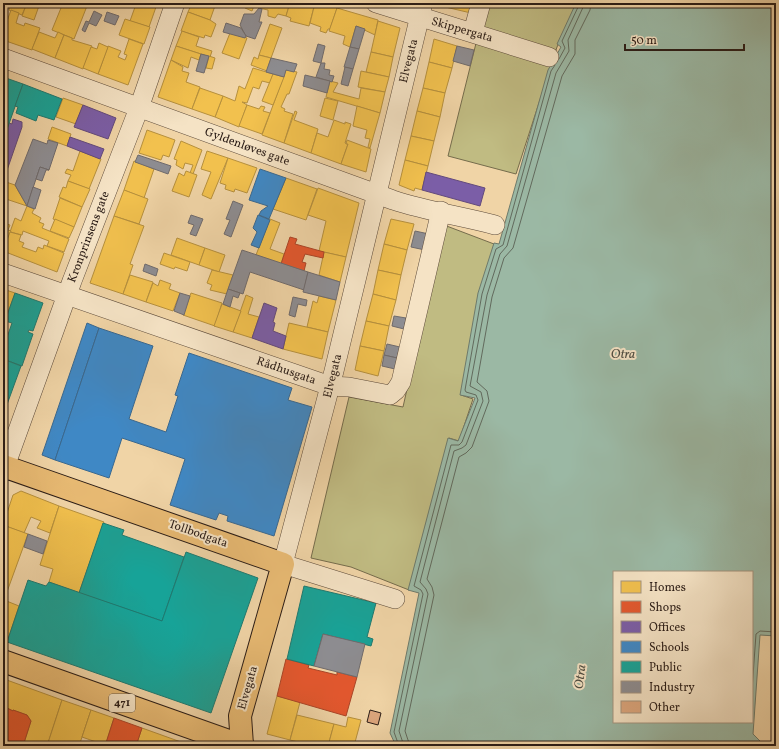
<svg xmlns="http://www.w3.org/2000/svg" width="779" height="749" viewBox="0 0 779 749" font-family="Vollkorn,serif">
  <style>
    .green { fill: #c0bb82; stroke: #756c4c }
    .water { fill: #9bb8a4; stroke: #6e7a6b; fill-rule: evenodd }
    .homes { fill: #f2c14e; stroke: #b6903d }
    .shops { fill: #e4572e; stroke: #ac4527 }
    .offices { fill: #7b5ea7; stroke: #634a7c }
    .schools { fill: #3f88c5; stroke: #396890 }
    .public { fill: #17a398; stroke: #1d7a71 }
    .industry { fill: #8d8d92; stroke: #6f6b6d }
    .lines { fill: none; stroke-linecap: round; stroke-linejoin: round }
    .shore { stroke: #626a5d; stroke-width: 1 }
    .building { fill: #dca67d; stroke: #2a1c16 }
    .minor-casing { stroke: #5c4a3a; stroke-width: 20 }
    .major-casing { stroke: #2a1c16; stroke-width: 24 }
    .minor { stroke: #f5e3c5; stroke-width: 19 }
    .major { stroke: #e8ba73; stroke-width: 22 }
    .labels { text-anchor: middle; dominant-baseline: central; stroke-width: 4; stroke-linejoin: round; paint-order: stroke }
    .shield { fill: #f5e3c5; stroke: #67584a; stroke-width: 1 }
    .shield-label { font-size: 11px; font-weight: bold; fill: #2a1c16 }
    .street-label { font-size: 12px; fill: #2a1c16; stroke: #f5e3c5 }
    .water-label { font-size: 13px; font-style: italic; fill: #4c4b41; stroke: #f5e3c5 }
  </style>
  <rect width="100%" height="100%" fill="#f0d4a6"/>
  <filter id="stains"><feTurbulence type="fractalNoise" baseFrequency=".005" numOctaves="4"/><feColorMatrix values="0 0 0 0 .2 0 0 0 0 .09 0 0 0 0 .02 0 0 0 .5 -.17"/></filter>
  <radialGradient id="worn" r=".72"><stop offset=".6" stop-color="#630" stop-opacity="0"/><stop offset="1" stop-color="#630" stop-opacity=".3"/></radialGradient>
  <g class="green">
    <polygon points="486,3 578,3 557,47 516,174 448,156"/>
    <polygon points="444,225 494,244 461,395 473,399 459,441 449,438 409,590 351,567 311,558 349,397 403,407"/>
  </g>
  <path class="water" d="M576,3h200v531l-2,8 2,5v89l-16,-1 -7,99 12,12h-369l-6,-13 29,-140 -11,-3 40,-152 10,3 17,-43 -15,-3 18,-102 16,-50 5,1 49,-174 13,-23 -4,-3zM614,572h138v150h-138z"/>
  <g class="homes">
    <polygon points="11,3 27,3 22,15 9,10"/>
    <polygon points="27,3 40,3 34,20 22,16"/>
    <polygon points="63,3 80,3 87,6 74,39 52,30"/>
    <polygon points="133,3 146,3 156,7 149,27 130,21 135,7 132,6"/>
    <polygon points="192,3 216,3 210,20 188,12"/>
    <polygon points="245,3 261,3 260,7 254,6 252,11 245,8 246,3"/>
    <polygon points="261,3 290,3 286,16 278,14 275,18 268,16 268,10 259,8"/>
    <polygon points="290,3 315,3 309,26 290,21 291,18 286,16"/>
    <polygon points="315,3 322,3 337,8 330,29 328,29 326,33 320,31 321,27 310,23"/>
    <polygon points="442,3 473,3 471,13 441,6"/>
    <polygon points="337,8 378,20 375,35 356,26 350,47 343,44 345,36 329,31"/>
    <polygon points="11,10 19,13 16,23 24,26 25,23 40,28 32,50 3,40 3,32"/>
    <polygon points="188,12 210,20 216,24 211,37 205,35 204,38 181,31"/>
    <polygon points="125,19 150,27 144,44 119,35"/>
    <polygon points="378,21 400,28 393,57 371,52"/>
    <polygon points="270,24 282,28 271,58 259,55"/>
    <polygon points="182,31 199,37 196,46 212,51 210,57 176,46"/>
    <polygon points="39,32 55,38 58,32 64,35 55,58 32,49"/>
    <polygon points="230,33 247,38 239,59 222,53"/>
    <polygon points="64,35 72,38 72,40 92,46 83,69 55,58"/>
    <polygon points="129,39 143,44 128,85 98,74 108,46 121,51 118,57 125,60 127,55 124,54"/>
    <polygon points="434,39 457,46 452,68 429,62"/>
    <polygon points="99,43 108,47 98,74 83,68 91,47 97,49"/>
    <polygon points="176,46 201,54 199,60 191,57 188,68 171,60"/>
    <polygon points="371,52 393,57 389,77 366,72"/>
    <polygon points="259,55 271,58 267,71 251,65 254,57 258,59"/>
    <polygon points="209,56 215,58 212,69 206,68"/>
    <polygon points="171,60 183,67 182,71 189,73 186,82 200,87 192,109 158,97"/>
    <polygon points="429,62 452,68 445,93 423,88"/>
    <polygon points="253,68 273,74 270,83 262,81 259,89 253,87 247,103 242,102 247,105 239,127 215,117 223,96 235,101 239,86 245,89"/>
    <polygon points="286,70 297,72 289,94 287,94 281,107 285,109 284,111 293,114 284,143 262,135"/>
    <polygon points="361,71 389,77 385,92 358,87"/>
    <polygon points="273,74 284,77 273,105 262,101"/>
    <polygon points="330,81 338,83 333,92 359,99 361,88 385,92 380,113 326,97"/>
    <polygon points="200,88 223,96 215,117 192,109"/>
    <polygon points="423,88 445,93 440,117 417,111"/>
    <polygon points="63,98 83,105 76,124 56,117"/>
    <polygon points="325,98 338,101 333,120 320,116"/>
    <polygon points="247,105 259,109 261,106 265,107 263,111 270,113 262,134 239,126"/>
    <polygon points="357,106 380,113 370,148 368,147 370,139 365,138 367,130 353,126"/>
    <polygon points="295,111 297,112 294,120 318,129 311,153 284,143"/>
    <polygon points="417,111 440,117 434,141 411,136"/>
    <polygon points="334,120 345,124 345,122 351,124 345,143 348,144 341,164 311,153 317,133 328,137"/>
    <polygon points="52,127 71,134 67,146 48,139"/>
    <polygon points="147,130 175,140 169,157 163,155 161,160 139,153"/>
    <polygon points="411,136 434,141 428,166 405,160"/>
    <polygon points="347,140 371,149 366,172 341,164 348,144 346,144"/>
    <polygon points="181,141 202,150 193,174 190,173 193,165 185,163 183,169 176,165 177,160 174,159"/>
    <polygon points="80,151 101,159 89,189 68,181 71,175 65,173 67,169 73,171"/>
    <polygon points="207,151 228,158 211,199 202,195 211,172 201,169"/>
    <polygon points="228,158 257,168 247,193 235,189 234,192 225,189 226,185 220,183"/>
    <polygon points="405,160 428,166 422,190 415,188 414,191 399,185"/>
    <polygon points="134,161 154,169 144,198 124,190"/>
    <polygon points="186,171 197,175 189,197 172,191 179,173 184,176"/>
    <polygon points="286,178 317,189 306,220 273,209"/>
    <polygon points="3,181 15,185 27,206 3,198"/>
    <polygon points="68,181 90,189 82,207 59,197 63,187 66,188"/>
    <polygon points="318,188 359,203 346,257 319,251 326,221 308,215"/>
    <polygon points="124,190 148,199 139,224 114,216"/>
    <polygon points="60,198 82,207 74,227 53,219"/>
    <polygon points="27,206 34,209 32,213 41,218 39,222 44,224 42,228 69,239 64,252 47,246 49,241 23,231 22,235 10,232 15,218 21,221"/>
    <polygon points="114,216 144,226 130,264 133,265 123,294 90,283"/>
    <polygon points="55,219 74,227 69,238 50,231"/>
    <polygon points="270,219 280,223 270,249 284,254 281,264 256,255"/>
    <polygon points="391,219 414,224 407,250 384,244"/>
    <polygon points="3,223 10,225 8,230 11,231 3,251"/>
    <polygon points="10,232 21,235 19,241 24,243 22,247 36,252 38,247 43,249 44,245 64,253 57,272 3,251"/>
    <polygon points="177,238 205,248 199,265 171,255"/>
    <polygon points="384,244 407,250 401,275 378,270"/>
    <polygon points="205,248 225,255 219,272 199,265"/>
    <polygon points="324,252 346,257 340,282 319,275"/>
    <polygon points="164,253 190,262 187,271 175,267 174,269 160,264"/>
    <polygon points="212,270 233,275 227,294 210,290 212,285 207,283"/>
    <polygon points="378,270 401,275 396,300 373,294"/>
    <polygon points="130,275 153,282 146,302 123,294"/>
    <polygon points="160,280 171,284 169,289 180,293 173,311 146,302 153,283 158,286"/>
    <polygon points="3,289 15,293 7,315 4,314 6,310 3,309"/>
    <polygon points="191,293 222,303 215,326 183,315"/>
    <polygon points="373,294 396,300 389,326 366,321"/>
    <polygon points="246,295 253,298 248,314 259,317 252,338 233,332"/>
    <polygon points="319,296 336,300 328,332 307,327 313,301 317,303"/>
    <polygon points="222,304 241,311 233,332 214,326"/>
    <polygon points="366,321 389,326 384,351 360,346"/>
    <polygon points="289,323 328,332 322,359 283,349"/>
    <polygon points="360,346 384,351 378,376 355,370"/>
    <polygon points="21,491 59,506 50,533 37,528 41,521 31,517 24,533 3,525 13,495"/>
    <polygon points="59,506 104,522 79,593 49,582 53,569 40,565"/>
    <polygon points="3,525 28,534 4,600 19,606 7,642 3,640"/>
    <polygon points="3,677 4,679 62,700 47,746 23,746 31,721 27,715 13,710 13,711 3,706"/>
    <polygon points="277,696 300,702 290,740 267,734"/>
    <polygon points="62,700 91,710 79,746 47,746"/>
    <polygon points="91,710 114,718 105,746 94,746 99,743 82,737"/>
    <polygon points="297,715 334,724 328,746 315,746 290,740"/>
    <polygon points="348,717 361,720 354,746 328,746 334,724 346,727"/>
    <polygon points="142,728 181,742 179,746 136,746"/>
  </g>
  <g class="shops">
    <polygon points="290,237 297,239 295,244 324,252 323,258 305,254 302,262 306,263 304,271 281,264"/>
    <polygon points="286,659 309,665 308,668 337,675 337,672 357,677 346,716 277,696"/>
    <polygon points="3,706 13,711 13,710 27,715 31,721 23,746 3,746"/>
    <polygon points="114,718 142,728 136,746 105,746"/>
  </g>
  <g class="offices">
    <polygon points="83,105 116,118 108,139 74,127"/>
    <polygon points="13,119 22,122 22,127 5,176 3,175 3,140 9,123 12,124"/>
    <polygon points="70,137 104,149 100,159 67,146"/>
    <polygon points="426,172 485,188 480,206 422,190"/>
    <polygon points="264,303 277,308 273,322 275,323 273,331 286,336 283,349 252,338"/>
  </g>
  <g class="schools">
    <polygon points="260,169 286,178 269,219 259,215 261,211 268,206 249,200"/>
    <polygon points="258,215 270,220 259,248 251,245 257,232 253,228"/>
    <polygon points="87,323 99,328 55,460 42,455"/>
    <polygon points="99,328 153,346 129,419 166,432 178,396 175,395 189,353 292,388 288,400 312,407 274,536 227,521 228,516 219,513 216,520 170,505 185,459 122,438 109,478 55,460"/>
  </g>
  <g class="public">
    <polygon points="3,77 23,84 5,135 3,135"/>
    <polygon points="23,84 62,99 54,120 38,115 36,121 16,113 18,107 15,106"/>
    <polygon points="15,293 43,303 33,331 29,330 28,332 33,334 22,366 3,359 3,349 12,323 5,321"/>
    <polygon points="3,359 21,366 5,410 3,409"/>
    <polygon points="103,523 124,530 122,535 184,557 162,621 79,593"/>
    <polygon points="186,552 258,578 211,713 7,642 28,580 46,586 49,582 162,621"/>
    <polygon points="304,586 376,603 367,637 373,639 371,646 323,634 314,666 287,659"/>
  </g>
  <g class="industry">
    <polygon points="259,8 262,9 259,22 262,22 255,39 246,36 240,25 244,14 254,14"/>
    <polygon points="94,11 102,15 96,26 89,23 85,32 82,30 86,21 89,22"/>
    <polygon points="107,12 119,16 115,25 104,21"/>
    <polygon points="226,23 241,28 246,36 245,38 223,32"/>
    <polygon points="356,26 365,29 359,49 350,47"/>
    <polygon points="318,44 325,46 321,63 313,61"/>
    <polygon points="457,46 474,50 470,66 453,61"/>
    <polygon points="350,47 359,49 353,69 344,67"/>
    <polygon points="201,54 209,56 204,73 196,71"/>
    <polygon points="271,58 297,64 294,72 286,70 284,77 266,72"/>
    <polygon points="321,63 325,63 324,69 330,70 329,75 334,76 332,82 316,77"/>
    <polygon points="345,67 353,69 348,86 341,84"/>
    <polygon points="305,75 330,81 327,93 303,86"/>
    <polygon points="33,139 47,144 48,140 58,143 49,170 40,167 27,206 15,185"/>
    <polygon points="138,155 171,166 168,174 135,162"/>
    <polygon points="40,167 49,170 46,170 42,181 36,179"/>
    <polygon points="33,187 41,190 35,209 27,206"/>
    <polygon points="233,201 243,205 231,237 224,234 230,220 226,219"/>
    <polygon points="191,215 203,219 196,236 190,234 194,225 188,223"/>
    <polygon points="415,231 429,234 425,250 411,247"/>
    <polygon points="242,250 308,272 304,290 250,272 243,294 228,289"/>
    <polygon points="145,264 158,269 156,276 143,271"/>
    <polygon points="308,272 340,282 336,300 303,292"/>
    <polygon points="228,289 240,293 238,298 233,296 230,307 223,304"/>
    <polygon points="180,293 190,296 184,315 174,311"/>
    <polygon points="293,297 307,300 306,306 298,304 295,317 289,315"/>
    <polygon points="394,316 406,318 404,329 392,326"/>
    <polygon points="387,344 400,347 397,358 384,355"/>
    <polygon points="384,355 397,358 395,369 382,366"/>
    <polygon points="28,534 47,541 43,554 24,547"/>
    <polygon points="323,634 365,644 357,677 314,666"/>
  </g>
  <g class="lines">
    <g class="shore">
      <polyline points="559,59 565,48 562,41 580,3"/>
      <polyline points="752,690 756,634 760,631 776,632"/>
      <polyline points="399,746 394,732 423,594 421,590 414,586 451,445 459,445 462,442 478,400 476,395 466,392 465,390 482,294 496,249 503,245 551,71 555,65"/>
      <polyline points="404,746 399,731 428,594 426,589 420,582 454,451 462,448 466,445 483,401 481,392 470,386 487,295 500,254 507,246 556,73 569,51 568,40 585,3"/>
      <polyline points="410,746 405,731 434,595 432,587 427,579 459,457 466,453 472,447 489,401 487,391 477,382 492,297 504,258 513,248 562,76 575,54 575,40 590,10 591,3"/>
    </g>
  </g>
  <polygon class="building" points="370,710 381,713 378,725 367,722"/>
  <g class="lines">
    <g class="minor-casing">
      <g id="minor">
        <polyline points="376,3 549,57"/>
        <polyline points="473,32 481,3"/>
        <path d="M3,58l390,142c33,11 68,16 102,25"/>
        <polyline points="3,273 330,386 349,387 390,395 396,390 401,382 441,211"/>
        <polyline points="3,472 72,281 139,108 175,3"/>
        <polyline points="395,599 283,564 334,371 423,3"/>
      </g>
    </g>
    <g class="major-casing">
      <g id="major">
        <polyline points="3,466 283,564 240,716 242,745"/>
        <polyline points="3,661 243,746"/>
      </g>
    </g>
    <use href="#minor" class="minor"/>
    <use href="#major" class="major"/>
  </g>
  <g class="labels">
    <rect class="shield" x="109" y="694" width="26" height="18" rx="3"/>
    <g class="shield-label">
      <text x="122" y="703">471</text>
    </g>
    <g class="street-label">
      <text transform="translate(462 30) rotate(16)">Skippergata</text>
      <text transform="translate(409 61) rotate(-76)">Elvegata</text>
      <text transform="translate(247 147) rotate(20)">Gyldenløves gate</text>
      <text transform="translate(89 237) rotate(-69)">Kronprinsens gate</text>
      <text transform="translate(286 371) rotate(19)">Rådhusgata</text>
      <text transform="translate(333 376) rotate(-76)">Elvegata</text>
      <text transform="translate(198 534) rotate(19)">Tollbodgata</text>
      <text transform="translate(248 688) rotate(-74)">Elvegata</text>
    </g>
    <g class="water-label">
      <text x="623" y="355">Otra</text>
      <text transform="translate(581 677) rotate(-83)">Otra</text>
    </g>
  </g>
  <rect width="779" height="749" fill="none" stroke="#f0d4a6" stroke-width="16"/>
  <rect x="4" y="4" width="771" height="741" fill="none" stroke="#2a1c16" stroke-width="2"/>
  <rect x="8" y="8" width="763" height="733" fill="none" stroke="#2a1c16"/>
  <rect x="613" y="571" width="140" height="152" fill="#f5e3c5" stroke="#a4937f"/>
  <rect x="621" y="581" width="20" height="12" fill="#f2c14e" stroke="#a4937f"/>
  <text x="649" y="591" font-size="12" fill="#2a1c16">Homes</text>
  <rect x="621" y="601" width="20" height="12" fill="#e4572e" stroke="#a4937f"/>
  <text x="649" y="611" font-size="12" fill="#2a1c16">Shops</text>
  <rect x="621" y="621" width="20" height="12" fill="#7b5ea7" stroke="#a4937f"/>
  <text x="649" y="631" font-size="12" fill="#2a1c16">Offices</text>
  <rect x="621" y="641" width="20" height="12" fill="#3f88c5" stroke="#a4937f"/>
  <text x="649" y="651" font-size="12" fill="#2a1c16">Schools</text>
  <rect x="621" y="661" width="20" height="12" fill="#17a398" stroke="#a4937f"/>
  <text x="649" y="671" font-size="12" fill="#2a1c16">Public</text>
  <rect x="621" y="681" width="20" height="12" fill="#8d8d92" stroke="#a4937f"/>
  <text x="649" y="691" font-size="12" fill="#2a1c16">Industry</text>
  <rect x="621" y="701" width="20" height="12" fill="#dca67d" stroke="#a4937f"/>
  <text x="649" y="711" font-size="12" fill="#2a1c16">Other</text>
  <path d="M625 44v6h119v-6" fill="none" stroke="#2a1c16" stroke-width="2"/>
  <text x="631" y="44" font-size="12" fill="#2a1c16" stroke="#f5e3c5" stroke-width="3" paint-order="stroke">50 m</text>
  <rect width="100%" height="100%" filter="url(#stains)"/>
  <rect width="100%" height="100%" fill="url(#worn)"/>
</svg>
